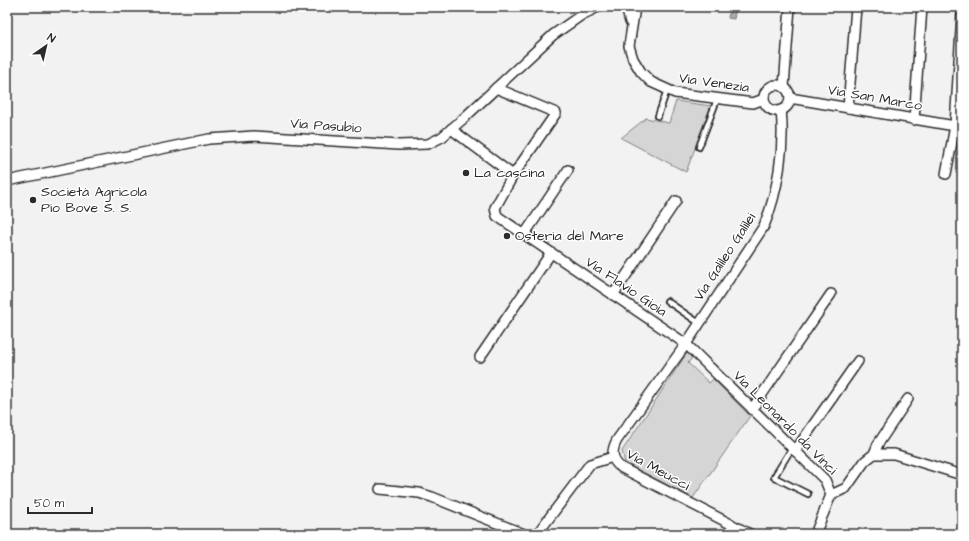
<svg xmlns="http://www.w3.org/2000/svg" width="969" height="541" viewBox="0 0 969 541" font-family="'Architects Daughter',sans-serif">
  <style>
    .green { fill: #d5d5d5; stroke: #808080 }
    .water { fill: #ababab; stroke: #787878 }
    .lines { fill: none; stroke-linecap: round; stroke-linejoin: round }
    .lane-casing { stroke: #2b2b2b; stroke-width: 8 }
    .street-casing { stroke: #2b2b2b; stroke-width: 12 }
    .lane { stroke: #fff; stroke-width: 4.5 }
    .street { stroke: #fff; stroke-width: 9 }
    .poi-dot { fill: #2b2b2b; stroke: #fff; stroke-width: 1.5 }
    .labels { text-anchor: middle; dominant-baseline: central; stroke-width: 3; stroke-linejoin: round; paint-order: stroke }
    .street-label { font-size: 14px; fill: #2b2b2b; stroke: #fff }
    .poi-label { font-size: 14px; fill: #2b2b2b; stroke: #fff; text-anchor: start }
  </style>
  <rect width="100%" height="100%" fill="#f2f2f2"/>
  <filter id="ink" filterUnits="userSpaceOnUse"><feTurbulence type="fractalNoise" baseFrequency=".025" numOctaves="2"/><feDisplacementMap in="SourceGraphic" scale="8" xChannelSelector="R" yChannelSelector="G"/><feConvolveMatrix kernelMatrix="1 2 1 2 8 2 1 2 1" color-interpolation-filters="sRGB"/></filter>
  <g filter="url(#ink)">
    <g class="green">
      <polygon points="676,101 711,106 686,172 621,138 646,118 669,123"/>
      <polygon points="687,353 692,358 688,363 709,383 713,379 750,416 693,498 625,463 622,451"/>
    </g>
    <polygon class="water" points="730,7 736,7 734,19 728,18"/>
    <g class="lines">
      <g class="lane-casing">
        <g id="lane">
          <polyline points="658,116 667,90"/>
          <polyline points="699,147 718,97"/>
          <polyline points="667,301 699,323"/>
          <polyline points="792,448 774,477 808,494"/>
        </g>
      </g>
      <g class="street-casing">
        <g id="street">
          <polyline points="626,7 630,22"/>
          <polyline points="635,7 629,46 633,59 641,72 651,82 675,93 753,103 764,99"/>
          <circle cx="777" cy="98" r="13"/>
          <polyline points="784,87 790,7"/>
          <polyline points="496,88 556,113 512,177 495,208 497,216 686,344 825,480 831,495 815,534"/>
          <polyline points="790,98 955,126"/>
          <polyline points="848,108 856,7"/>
          <polyline points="914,120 922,7"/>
          <polyline points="451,129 509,172 512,177"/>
          <polyline points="946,174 955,126 962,13"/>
          <polyline points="7,181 209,139 254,136 399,145 428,144 442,137 464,118 553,35 580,16 598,7"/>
          <polyline points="524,235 568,170"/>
          <polyline points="613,295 676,201"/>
          <polyline points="480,357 551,253"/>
          <polyline points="752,409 831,294"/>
          <polyline points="795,451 858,361"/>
          <polyline points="874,454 878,444 908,399"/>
          <polyline points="380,489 419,493 432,497 524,534"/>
          <polyline points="831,495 846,488 865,461 874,454 894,454 962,475"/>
          <polyline points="537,534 590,464 613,457"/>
          <path d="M750,534l-128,-66c-11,-7 -11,-17 -5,-28l69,-96 78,-118c14,-34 21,-79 17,-116"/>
        </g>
      </g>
      <use href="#lane" class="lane"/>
      <use href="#street" class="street"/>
    </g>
  </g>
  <g class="poi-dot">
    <circle cx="466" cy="173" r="4"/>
    <circle cx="33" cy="200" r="4"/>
    <circle cx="507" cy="236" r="4"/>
  </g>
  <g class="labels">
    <g class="street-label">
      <text transform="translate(714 83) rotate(8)">Via Venezia</text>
      <text transform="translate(875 98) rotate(10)">Via San Marco</text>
      <text transform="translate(326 126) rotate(4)">Via Pasubio</text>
      <text transform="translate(725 257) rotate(-57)">Via Galileo Galilei</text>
      <text transform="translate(626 287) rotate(34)">Via Flavio Gioia</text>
      <text transform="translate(785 423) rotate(45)">Via Leonardo da Vinci</text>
      <text transform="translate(658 470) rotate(29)">Via Meucci</text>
    </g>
    <g class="poi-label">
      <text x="474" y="173">La cascina</text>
      <text x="41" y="192">Società Agricola<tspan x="41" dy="16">Pio Bove S. S.</tspan></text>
      <text x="515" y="236">Osteria del Mare</text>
    </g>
  </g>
  <rect width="969" height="541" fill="none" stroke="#fff" stroke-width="24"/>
  <rect x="12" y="12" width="945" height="517" fill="none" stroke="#2b2b2b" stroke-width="1.5" filter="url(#ink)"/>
  <g transform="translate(46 46) rotate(34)" stroke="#ffffff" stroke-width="3" paint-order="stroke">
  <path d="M0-3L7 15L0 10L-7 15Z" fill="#2b2b2b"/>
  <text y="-6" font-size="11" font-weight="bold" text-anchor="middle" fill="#2b2b2b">N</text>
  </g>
  <path d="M28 507v6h64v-6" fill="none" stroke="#2b2b2b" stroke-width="2"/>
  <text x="34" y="507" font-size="12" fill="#2b2b2b" stroke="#ffffff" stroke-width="3" paint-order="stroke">50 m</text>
</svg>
